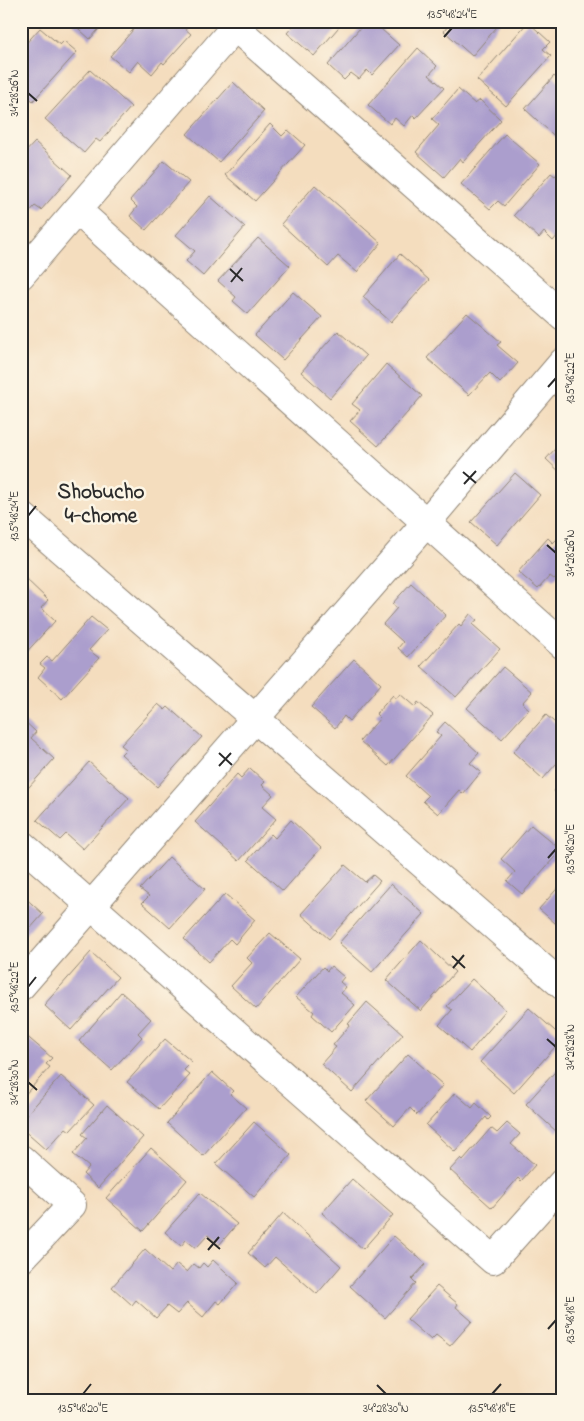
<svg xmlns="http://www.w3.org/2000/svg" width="584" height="1421" viewBox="0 0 584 1421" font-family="'Indie Flower',sans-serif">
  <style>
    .building { fill: #ab9ecd }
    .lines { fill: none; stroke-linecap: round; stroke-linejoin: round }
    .minor-casing { stroke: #908474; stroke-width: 30 }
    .minor { stroke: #fff; stroke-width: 28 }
    .ticks { fill: none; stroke: #2b2b2b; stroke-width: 2 }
    .labels { text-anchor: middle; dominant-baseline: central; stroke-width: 5; stroke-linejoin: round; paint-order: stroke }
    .neighbourhood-label { font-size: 21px; font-weight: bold; fill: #2b2b2b; stroke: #fcf5e5 }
    .neatline { fill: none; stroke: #2b2b2b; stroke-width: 2 }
    .ticks-label { font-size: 12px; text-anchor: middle; fill: #2b2b2b }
  </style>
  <rect width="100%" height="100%" fill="#fcf5e5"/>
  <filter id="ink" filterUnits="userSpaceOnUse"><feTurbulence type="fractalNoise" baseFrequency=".02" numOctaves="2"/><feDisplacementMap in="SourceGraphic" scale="10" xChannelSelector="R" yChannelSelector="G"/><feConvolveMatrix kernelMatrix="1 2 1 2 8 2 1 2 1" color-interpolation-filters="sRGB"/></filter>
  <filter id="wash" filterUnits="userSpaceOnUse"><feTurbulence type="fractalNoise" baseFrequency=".0096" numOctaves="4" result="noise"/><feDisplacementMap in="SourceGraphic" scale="20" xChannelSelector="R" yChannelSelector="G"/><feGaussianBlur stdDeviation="1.12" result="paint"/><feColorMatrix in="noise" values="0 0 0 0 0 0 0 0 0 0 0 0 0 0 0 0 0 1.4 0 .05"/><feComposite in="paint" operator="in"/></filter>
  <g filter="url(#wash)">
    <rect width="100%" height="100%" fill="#f4ddbe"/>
    <g id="blocks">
      <g class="building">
        <polygon points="70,21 106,21 90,39"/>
        <polygon points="141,21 176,21 191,34 164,64 162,62 152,74 138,61 129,72 110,56"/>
        <polygon points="288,21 344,21 314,56 287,33 293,26"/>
        <polygon points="366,21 372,21 399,45 372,75 367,70 359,79 351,73 344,80 328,65"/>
        <polygon points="452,21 502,21 472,56 444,31"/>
        <polygon points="528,22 550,42 543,49 551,56 506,106 477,80"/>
        <polygon points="40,28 60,45 64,41 77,52 33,101 21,91 21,49"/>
        <polygon points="418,48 437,66 429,75 444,88 416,118 413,115 404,126 395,118 390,124 368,105"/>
        <polygon points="90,70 131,107 100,142 96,139 84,153 45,119"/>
        <polygon points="554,76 559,81 563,77 563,140 561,142 525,109"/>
        <polygon points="233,82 264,111 219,162 187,134"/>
        <polygon points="458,89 475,104 480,100 501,120 463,162 460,158 444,177 416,152 439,125 432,119"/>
        <polygon points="270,124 282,136 288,130 305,145 255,201 225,175"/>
        <polygon points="505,134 540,164 504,206 498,201 490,209 461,184"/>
        <polygon points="35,142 72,175 41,210 35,206 25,217 21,214 21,157"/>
        <polygon points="164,161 189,182 146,230 130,216 137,207 130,200"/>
        <polygon points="559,172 563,176 563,229 553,241 544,232 539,238 514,215 551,173 555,176"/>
        <polygon points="315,185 381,243 357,272 338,256 328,267 281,224"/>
        <polygon points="210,196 245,227 203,276 186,261 195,251 176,235"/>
        <polygon points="258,238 290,266 248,314 233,301 236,297 218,281"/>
        <polygon points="400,254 429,280 391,322 363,297"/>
        <polygon points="293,292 322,317 283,360 255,335"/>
        <polygon points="467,313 501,342 497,345 518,363 500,383 490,373 469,395 427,358"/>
        <polygon points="338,331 366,356 330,398 301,372"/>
        <polygon points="386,364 422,396 378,446 350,421 360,410 352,404"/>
        <polygon points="563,414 563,430 555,423"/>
        <polygon points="563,440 563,475 546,459"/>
        <polygon points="515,473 540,495 497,545 471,522"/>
        <polygon points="563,533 563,570 554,579 550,576 538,589 518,572 548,538 553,543"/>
        <polygon points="24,577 48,600 41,608 55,621 21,658 21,580"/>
        <polygon points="411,583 446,615 408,657 398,648 403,642 383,624 397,608 392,604"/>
        <polygon points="470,614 477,620 472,624 500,649 456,697 421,666 459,624 461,626"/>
        <polygon points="91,617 107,630 89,650 99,658 62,699 38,677 45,668 40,664 47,657 52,661"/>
        <polygon points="354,659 381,684 349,721 344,716 335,728 311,707"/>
        <polygon points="503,667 532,692 522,703 529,709 502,739 467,708"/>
        <polygon points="400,694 415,707 418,702 433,715 388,766 360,741 380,718 376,714 393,695 396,699"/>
        <polygon points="158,704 165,710 168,707 202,737 157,787 121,754 126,749 121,745"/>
        <polygon points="546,715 561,728 563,726 563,756 543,779 513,752"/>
        <polygon points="21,718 36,732 31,738 54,759 21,796"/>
        <polygon points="445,722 479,753 470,763 481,772 463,794 459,790 438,814 423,801 428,796 406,776 441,736 436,732"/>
        <polygon points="89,762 129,798 83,849 66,834 60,840 37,820"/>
        <polygon points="250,768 265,782 262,785 273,795 262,807 276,819 239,861 195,822 237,774 241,778"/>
        <polygon points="563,780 563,799 554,791"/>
        <polygon points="291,820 321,848 283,891 248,860 271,834 275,838"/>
        <polygon points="531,825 561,850 522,894 507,881 515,872 501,859"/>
        <polygon points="169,857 205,889 170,928 142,903 149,896 140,889"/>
        <polygon points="345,865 365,882 373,875 380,881 329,939 301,914"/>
        <polygon points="563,882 563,930 539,909"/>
        <polygon points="391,884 424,914 372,972 339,943"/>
        <polygon points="21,894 43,914 21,939"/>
        <polygon points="225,894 255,920 235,944 230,939 209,962 184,939"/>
        <polygon points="270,933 300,959 256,1009 231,986 252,963 247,958"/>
        <polygon points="421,940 455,972 421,1011 386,980"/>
        <polygon points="91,952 118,977 71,1030 44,1005"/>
        <polygon points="331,966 344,977 340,982 346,987 341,993 355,1005 331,1032 312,1015 314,1012 296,997 323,967 327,971"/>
        <polygon points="472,979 506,1010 470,1052 439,1025 452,1010 447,1006"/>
        <polygon points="121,992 151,1019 138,1033 142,1037 112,1070 79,1041"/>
        <polygon points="367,1002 403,1034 352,1092 321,1064 336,1047 333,1045 350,1025 348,1024"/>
        <polygon points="529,1008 563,1038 514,1093 480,1062"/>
        <polygon points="23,1033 52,1058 46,1064 50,1067 21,1099 21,1035"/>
        <polygon points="165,1039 192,1062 184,1070 190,1075 159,1109 127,1082"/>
        <polygon points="408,1054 443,1085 417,1115 410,1108 394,1126 366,1101"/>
        <polygon points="563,1063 563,1125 557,1132 526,1104"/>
        <polygon points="212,1072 233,1091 230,1094 246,1108 203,1156 167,1123"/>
        <polygon points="61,1076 94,1105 70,1131 66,1128 46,1150 21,1128 21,1121"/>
        <polygon points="455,1093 472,1108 476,1103 491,1117 488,1120 486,1117 455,1152 426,1125"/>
        <polygon points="107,1105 143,1137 98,1188 83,1174 89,1167 73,1154 87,1138 82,1134"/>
        <polygon points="254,1122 291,1155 254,1197 216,1164"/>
        <polygon points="507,1123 520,1134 511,1144 535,1165 521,1181 518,1178 492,1208 450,1170 461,1158 463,1160 491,1128 497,1133"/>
        <polygon points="151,1148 187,1180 143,1231 106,1198"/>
        <polygon points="352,1179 393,1215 363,1249 322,1213"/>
        <polygon points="200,1193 237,1224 219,1245 208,1235 196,1248 186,1240 181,1246 165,1232"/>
        <polygon points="283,1213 341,1266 317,1294 275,1257 265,1268 248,1253"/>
        <polygon points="394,1236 426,1264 412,1279 416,1283 385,1318 350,1286"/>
        <polygon points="145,1249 170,1272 177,1264 187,1272 194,1264 199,1268 203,1263 207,1267 213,1260 238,1283 220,1304 216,1301 203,1317 187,1303 177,1314 167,1306 156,1318 136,1300 132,1305 112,1287"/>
        <polygon points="437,1286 458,1304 456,1307 472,1321 450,1346 436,1335 431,1340 407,1319"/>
      </g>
    </g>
  </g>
  <g filter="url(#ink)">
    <use href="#blocks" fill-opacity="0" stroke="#908474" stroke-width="1"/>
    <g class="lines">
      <g class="minor-casing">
        <g id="minor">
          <polyline points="235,27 563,316"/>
          <polyline points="77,210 563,645"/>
          <polyline points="21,275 240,21"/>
          <polyline points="21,515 563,986"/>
          <polyline points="21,844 493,1260 563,1182"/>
          <polyline points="21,986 426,523 563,362"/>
          <polyline points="21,1159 72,1205 21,1259"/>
        </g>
      </g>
      <use href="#minor" class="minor"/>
    </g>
  </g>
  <path class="ticks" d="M444,37l8,-9M28,93l9,8M230,269l13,12M231,282l11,-14M548,387l8,-9M463,472l13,11M464,484l12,-13M28,516l8,-10M547,545l9,8M219,753l13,12M219,766l12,-13M548,858l8,-9M452,956l13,12M453,968l11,-13M28,987l8,-10M547,1039l9,8M28,1082l9,8M207,1238l13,11M208,1250l11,-13M548,1329l8,-9M377,1385l9,9M83,1394l8,-10M492,1394l9,-10"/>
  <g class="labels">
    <g class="neighbourhood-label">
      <text x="101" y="493">Shobucho<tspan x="101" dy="24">4-chome</tspan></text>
    </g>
  </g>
  <rect width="584" height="1421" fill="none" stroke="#fcf5e5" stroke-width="55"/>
  <rect x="28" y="28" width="528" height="1366" class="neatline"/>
  <g class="ticks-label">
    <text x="452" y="18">135°48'24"E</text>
    <text transform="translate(14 93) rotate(-90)" y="4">34°28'26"N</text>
    <text transform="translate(570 378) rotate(-90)" y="4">135°48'22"E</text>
    <text transform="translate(14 516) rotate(-90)" y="4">135°48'24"E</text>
    <text transform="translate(570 553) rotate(-90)" y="4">34°28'26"N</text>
    <text transform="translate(570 849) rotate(-90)" y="4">135°48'20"E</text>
    <text transform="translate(14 987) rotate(-90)" y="4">135°48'22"E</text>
    <text transform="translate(570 1047) rotate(-90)" y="4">34°28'28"N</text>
    <text transform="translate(14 1082) rotate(-90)" y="4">34°28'30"N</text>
    <text transform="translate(570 1320) rotate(-90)" y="4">135°48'18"E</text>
    <text x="83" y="1412">135°48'20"E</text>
    <text x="386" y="1412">34°28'30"N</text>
    <text x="492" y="1412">135°48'18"E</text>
  </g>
</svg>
